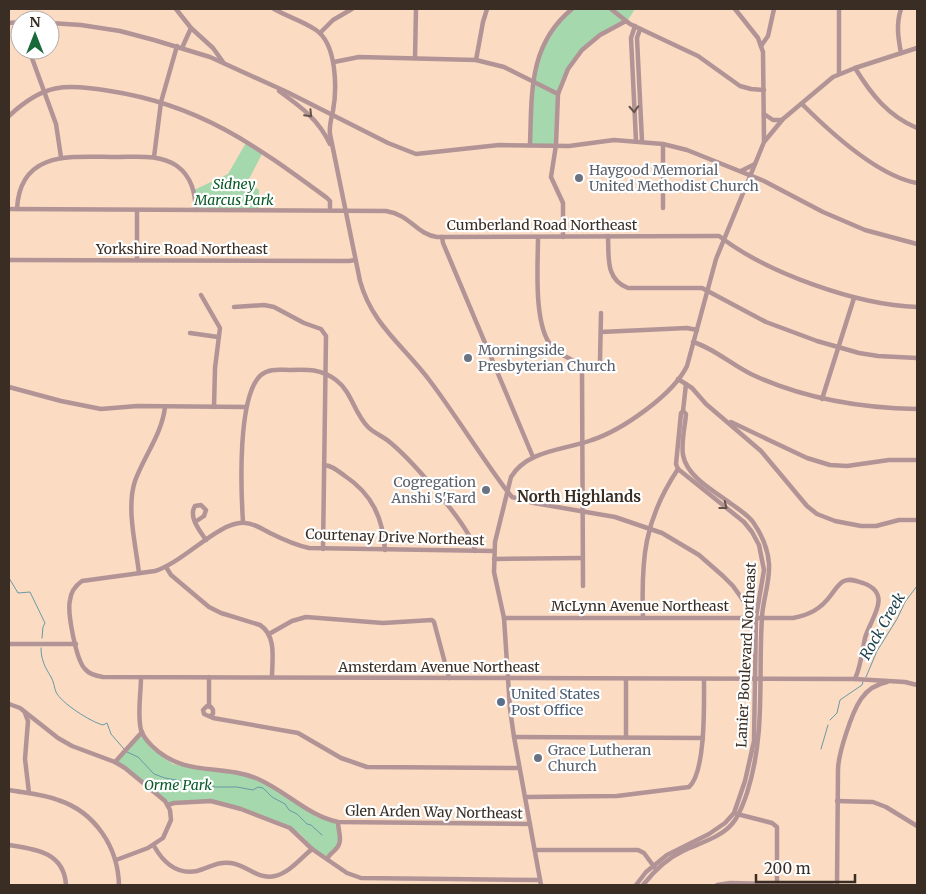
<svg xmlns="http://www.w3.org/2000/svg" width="926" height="894" viewBox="0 0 926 894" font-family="Merriweather,serif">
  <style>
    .green { fill: #a5d8ac }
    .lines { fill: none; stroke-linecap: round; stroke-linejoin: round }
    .stream { stroke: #699aa7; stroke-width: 1 }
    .minor { stroke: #b29496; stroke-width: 4.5 }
    .oneway { stroke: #64524c }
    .worship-dot { fill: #6b7280; stroke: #fff; stroke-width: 2 }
    .service-dot { fill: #5c6f8a; stroke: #fff; stroke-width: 2 }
    .labels { text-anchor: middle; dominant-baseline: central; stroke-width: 4.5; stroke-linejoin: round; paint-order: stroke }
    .worship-label { font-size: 14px; fill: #5b616d; stroke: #fff; text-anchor: start }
    .park-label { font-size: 14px; font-style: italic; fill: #065924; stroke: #fff }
    .street-label { font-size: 14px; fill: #3a2e24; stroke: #fff }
    .service-label { font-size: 14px; fill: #4e5e75; stroke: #fff; text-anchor: start }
    .neighbourhood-label { font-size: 15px; font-weight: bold; fill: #3a2e24; stroke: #fff }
    .water-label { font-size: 15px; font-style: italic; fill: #1c3f4a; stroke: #fff }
  </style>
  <rect width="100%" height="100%" fill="#fbdbc2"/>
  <g class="green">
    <polygon points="574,9 635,9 626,23 604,32 585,47 569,66 557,96 555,145 531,145 535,64 544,43 565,16"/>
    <polygon points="247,141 263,152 248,181 259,190 259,210 196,210 194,190 228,174"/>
    <polygon points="141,733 151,748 173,764 202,770 243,775 274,788 317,817 336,823 339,833 338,847 325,859 298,832 224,804 198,802 171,805 116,762"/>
  </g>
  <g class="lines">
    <g class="stream">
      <polyline points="9,578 18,593 30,592 45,623 43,627 42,638"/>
      <path d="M41,648c0,12 4,19 10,29 3,5 3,10 5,15 5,11 35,30 47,33l4,-2 4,11 13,15"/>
      <polyline points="866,677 877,651 897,619 905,602 917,586"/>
      <polyline points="830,720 837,713 840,700 862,685 863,682"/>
      <polyline points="821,749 828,725"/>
      <polyline points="127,752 138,757 154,774 165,778 216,787 237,787 253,790 258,787 263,788 272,797 285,804 289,810 297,814 307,824 311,825 322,835"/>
    </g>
    <g class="minor">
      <polyline points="176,9 191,28 213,48 223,62"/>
      <path d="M274,9c14,8 29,12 42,21 21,14 21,59 17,81 -2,8 -4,15 -3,23l30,147c12,44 44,65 70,100 27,36 50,74 77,110l5,6 22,6 81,14 47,16 37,22 24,21 10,10 22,31"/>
      <polyline points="611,9 630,24 698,56 740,86 751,89 764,90"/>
      <polyline points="735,9 758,38 763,52 764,141"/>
      <polyline points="9,23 20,22"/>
      <polyline points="50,23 81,25 120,31 154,40 210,57 287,92 388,143 416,154 499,145 569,146 614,140 663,144 687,150 764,181 823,212 865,230 917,244"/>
      <polyline points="635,26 631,38 636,141"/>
      <polyline points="640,29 637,38 642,141"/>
      <polyline points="320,33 333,20 352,9"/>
      <polyline points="761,46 768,36 774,9"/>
      <polyline points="182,48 191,28"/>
      <polyline points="29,50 56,124 61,157"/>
      <path d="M901,53c-3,-16 -5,-29 0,-44"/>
      <polyline points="415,58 416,9"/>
      <polyline points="476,60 483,22 487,9"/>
      <polyline points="334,62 359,57 476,60 504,67 558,94"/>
      <path d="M855,68c16,26 33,48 62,60"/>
      <polyline points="839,74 839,9"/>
      <path d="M279,91c22,16 39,28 51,53"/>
      <path d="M802,104c28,28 75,72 115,79"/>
      <polyline points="764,114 773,120 782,120"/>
      <path d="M9,116c35,-33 55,-32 101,-25 91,14 146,55 217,107l3,3v9"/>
      <path d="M530,144c2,-50 -2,-99 42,-135"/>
      <polyline points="663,144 663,208"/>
      <polyline points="154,157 161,102 177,46"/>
      <polyline points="741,171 755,164"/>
      <path d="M9,209l377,2c25,4 30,23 51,26l277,-1h5c48,37 138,69 198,71"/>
      <path d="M17,209c3,-60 56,-52 100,-52 20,0 43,-3 60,9 15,11 18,27 19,44"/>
      <polyline points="137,210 137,260"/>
      <path d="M608,236c1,21 -3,43 20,52h74l64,34 51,19 42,12 19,3 39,2"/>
      <polyline points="442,237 443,243 533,457"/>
      <path d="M538,237c0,28 -5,88 14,110 8,10 24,11 30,23l1,216"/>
      <polyline points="563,237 563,203 551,177 556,145 558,94 568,69 582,50 600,35 626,21"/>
      <polyline points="9,260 349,261 355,260"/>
      <polyline points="201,295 220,328 215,368 214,407"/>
      <polyline points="234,307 264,305 274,307 304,323 321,329 326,336 323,549"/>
      <polyline points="601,332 687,328 697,330"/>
      <polyline points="190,333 218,337"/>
      <path d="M693,342c21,6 40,24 60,33 52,24 108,33 164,34"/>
      <polyline points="600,361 601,313"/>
      <polyline points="678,379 692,388 706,404 761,451 807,506 817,514 835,521 861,526 876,526 899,520 917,520"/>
      <polyline points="9,387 61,401 101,409 137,406 246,407"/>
      <polyline points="822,399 854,298"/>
      <polyline points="731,422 807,458 830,465 847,466 889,460 917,460"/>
      <path d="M324,465c9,1 14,6 21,11 27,18 38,42 40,74"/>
      <path d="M195,522l9,-6 2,-6 -5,-5 -6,1c-7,11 5,25 11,34"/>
      <path d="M243,522c-2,-31 -6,-126 18,-147 8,-7 19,-5 29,-5 18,-1 31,-1 46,10 16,12 18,33 32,47 7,7 17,10 24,17 19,16 81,85 83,107"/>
      <path d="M494,551l-185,-3c-14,-3 -27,-9 -39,-15 -8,-4 -16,-10 -25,-10 -25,-3 -62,40 -90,48l-73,10c-7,5 -11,10 -12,19 -3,12 6,60 15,69 4,5 11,7 18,8l752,2 50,3 12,3"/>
      <polyline points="494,559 583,558"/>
      <path d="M166,567l5,8 38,32 12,6 39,12c17,11 12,35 12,52"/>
      <path d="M139,573c-3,-27 -13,-65 -4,-92 9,-25 27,-47 30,-74"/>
      <path d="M504,618h289c16,-3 28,-9 38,-23 4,-5 7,-11 13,-14 6,-3 12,0 19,2 31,11 7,36 2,55 -3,15 -4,27 -10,41"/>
      <path d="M643,618c-2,-59 1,-98 35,-149"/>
      <polyline points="269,634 292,621 306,617 383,623 432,620 434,622 449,678"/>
      <polyline points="9,644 76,644"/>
      <path d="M141,677c0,17 -4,37 0,53 2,6 6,11 11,16 33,32 68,17 106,33 28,12 50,37 80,43l192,2"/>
      <polyline points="209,677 209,706"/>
      <polyline points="626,679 626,737"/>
      <polyline points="9,704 20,708 58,738 72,746 115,762 125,768 165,801 170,810 171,820 163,838 148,848 116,860"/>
      <polyline points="25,713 28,721 25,759 29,793"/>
      <polyline points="210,716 213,714 213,710 211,707 207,706 203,710 204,714 213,718 298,733 341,758 367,767 519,768"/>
      <polyline points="514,737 703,738"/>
      <polyline points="115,762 142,732"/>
      <path d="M9,790c16,3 33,4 49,10 37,12 60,47 61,85"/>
      <path d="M525,797l92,-1 72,-9c17,-15 15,-85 15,-108"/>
      <polyline points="837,801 873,802 886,807 917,826"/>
      <polyline points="168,805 174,803 211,801 241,809 290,828 312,849 347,873 361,878 540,880"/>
      <polyline points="737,814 772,823 777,827 777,884"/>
      <path d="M9,845c26,4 55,7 57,40"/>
      <path d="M154,846c9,16 23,29 43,25 12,-3 21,-10 34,-8 16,2 26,17 44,13 14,-3 26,-18 37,-27"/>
      <polyline points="535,850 638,850 644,853 655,868"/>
      <path d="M327,859c2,-4 5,-6 8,-9 9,-8 3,-18 3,-28"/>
      <path d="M541,885l-27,-148 -4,-28 -6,-91 -10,-46 1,-30 16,-65c16,-27 54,-27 81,-37 30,-10 81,-45 95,-74l29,-107 48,-117 19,-23 50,-42 22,-9 62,-20"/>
      <polyline points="636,885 646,872 667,855 709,834 725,823 734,813 745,781 754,741 756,617 764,570 759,545 752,532 744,522 678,469 676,464 681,413 683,411 686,384"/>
      <path d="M643,885c11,-14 23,-26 40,-34 16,-8 37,-13 49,-27 8,-9 11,-20 15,-31 19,-59 11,-116 15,-176 1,-18 8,-34 7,-53 -1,-16 -7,-29 -16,-42 -6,-8 -15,-13 -23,-19 -16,-12 -43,-26 -47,-48 -2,-13 2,-28 3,-41l-3,-3"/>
      <polyline points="717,885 730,883 832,885"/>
      <path d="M837,885l1,-115c0,-16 14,-58 23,-71 6,-9 16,-15 26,-17"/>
    </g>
  </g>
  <defs><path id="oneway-chevron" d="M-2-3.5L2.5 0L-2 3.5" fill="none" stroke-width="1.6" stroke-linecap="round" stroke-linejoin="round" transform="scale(1.25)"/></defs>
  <g class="oneway">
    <use href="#oneway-chevron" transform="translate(634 109) rotate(87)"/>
    <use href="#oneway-chevron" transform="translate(309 114) rotate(46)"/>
    <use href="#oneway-chevron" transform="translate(724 506) rotate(38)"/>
  </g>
  <g class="worship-dot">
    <circle cx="579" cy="178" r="5"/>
    <circle cx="468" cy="358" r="5"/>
    <circle cx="486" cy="490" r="5"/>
    <circle cx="538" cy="758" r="5"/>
  </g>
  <circle class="service-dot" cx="501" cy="702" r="5"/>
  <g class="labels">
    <g class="worship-label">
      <text x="589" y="170">Haygood Memorial<tspan x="589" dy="16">United Methodist Church</tspan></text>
      <text x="478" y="350">Morningside<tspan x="478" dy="16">Presbyterian Church</tspan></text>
      <text x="476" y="482" text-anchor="end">Cogregation<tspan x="476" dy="16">Anshi S'Fard</tspan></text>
      <text x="548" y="750">Grace Lutheran<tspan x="548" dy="16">Church</tspan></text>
    </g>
    <g class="park-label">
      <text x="234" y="184">Sidney<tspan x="234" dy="16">Marcus Park</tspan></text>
      <text x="178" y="785">Orme Park</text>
    </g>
    <g class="street-label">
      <text x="542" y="225">Cumberland Road Northeast</text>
      <text x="182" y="249">Yorkshire Road Northeast</text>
      <text transform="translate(395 537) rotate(2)">Courtenay Drive Northeast</text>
      <text x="640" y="606">McLynn Avenue Northeast</text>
      <text transform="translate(746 655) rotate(-87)">Lanier Boulevard Northeast</text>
      <text x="439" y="667">Amsterdam Avenue Northeast</text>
      <text transform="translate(434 812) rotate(1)">Glen Arden Way Northeast</text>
    </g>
    <g class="service-label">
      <text x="511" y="694">United States<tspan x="511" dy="16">Post Office</tspan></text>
    </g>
    <g class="neighbourhood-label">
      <text x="579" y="496">North Highlands</text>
    </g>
    <g class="water-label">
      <text transform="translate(882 626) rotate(-60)">Rock Creek</text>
    </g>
  </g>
  <rect width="926" height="894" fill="none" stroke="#3a2e24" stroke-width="20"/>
  <g transform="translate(35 35)"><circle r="24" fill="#ffffff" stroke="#b0aba7"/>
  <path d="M0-4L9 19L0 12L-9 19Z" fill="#1a6938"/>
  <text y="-8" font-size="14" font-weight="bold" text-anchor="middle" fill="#3a2e24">N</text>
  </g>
  <path d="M756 874v8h99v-8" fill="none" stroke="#3a2e24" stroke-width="2.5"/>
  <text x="764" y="874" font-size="15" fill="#3a2e24" stroke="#ffffff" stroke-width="4" paint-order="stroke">200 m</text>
</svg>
